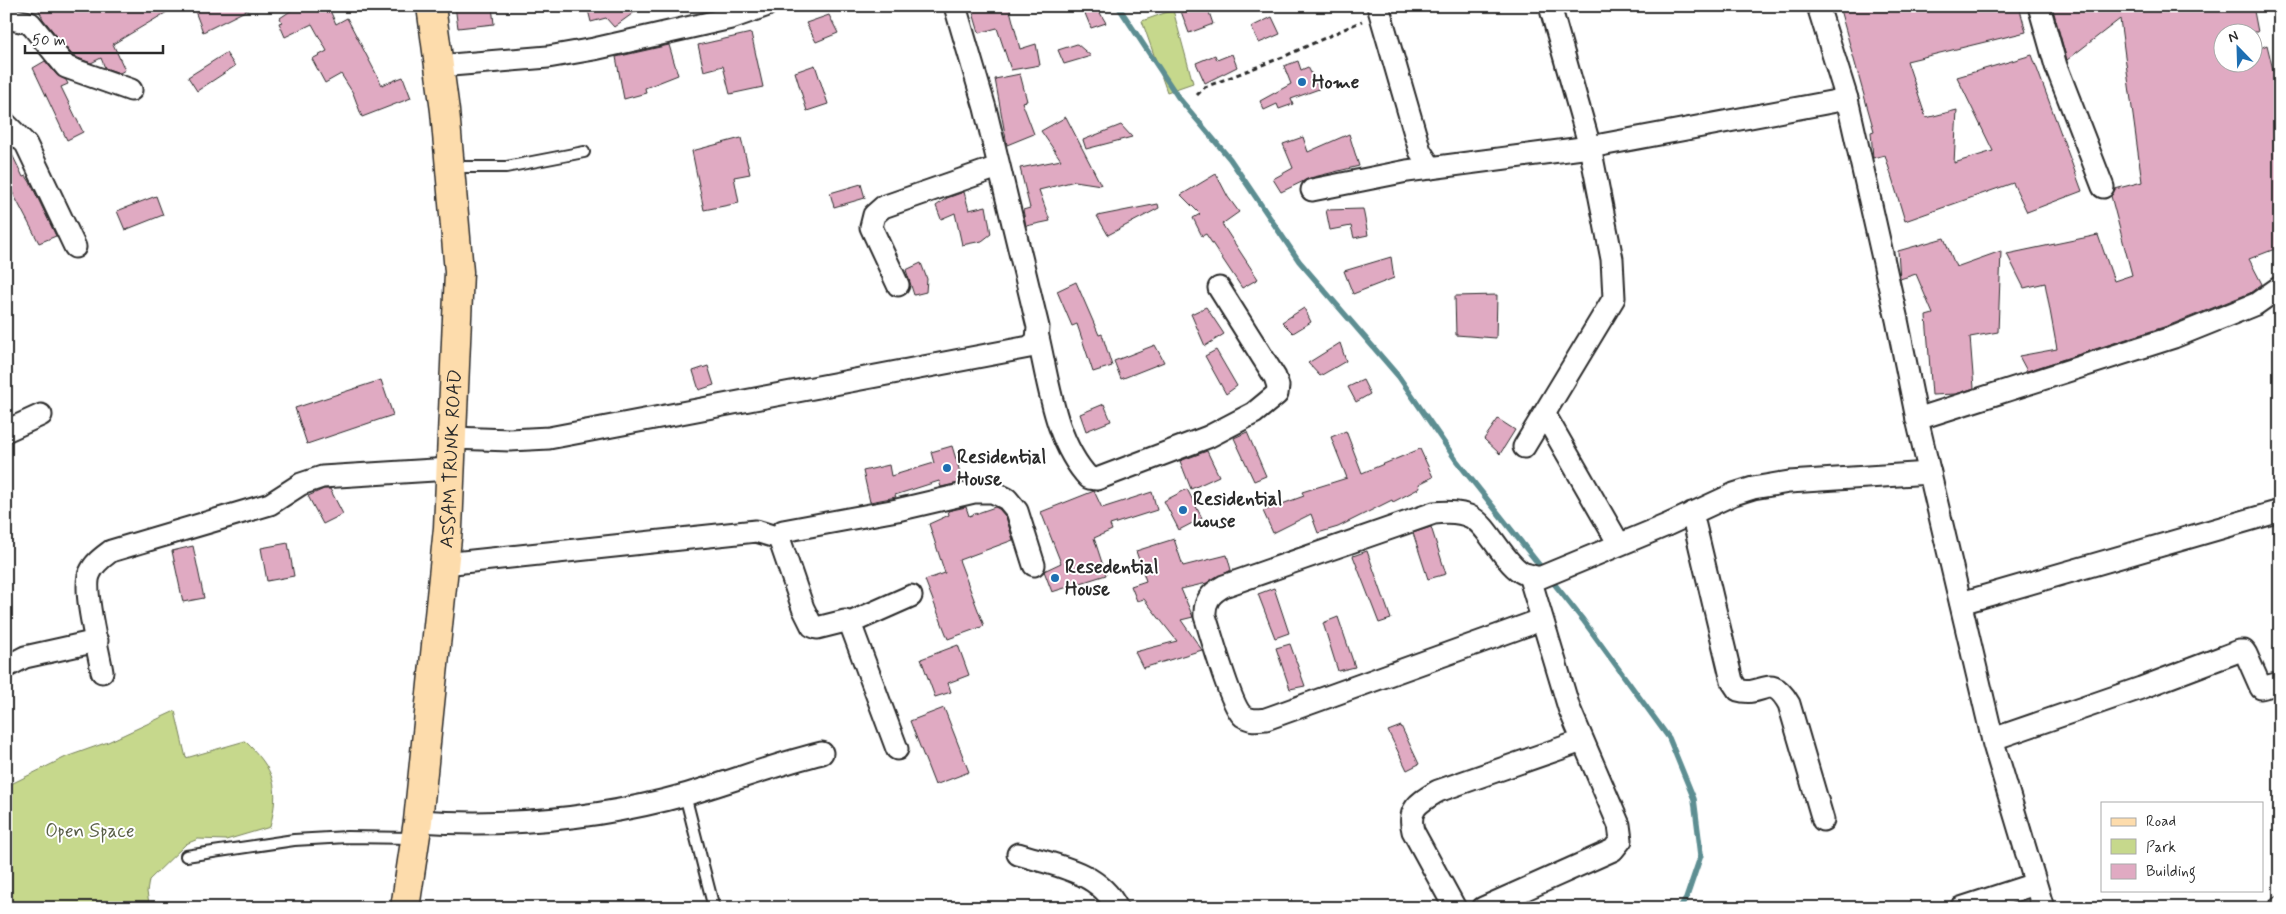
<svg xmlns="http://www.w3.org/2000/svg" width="2286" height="914" viewBox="0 0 2286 914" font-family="Mynerve,sans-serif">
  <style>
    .green { fill: #c6d88c; stroke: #78825c }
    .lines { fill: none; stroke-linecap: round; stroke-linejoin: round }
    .stream { stroke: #5d8e92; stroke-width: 5.5 }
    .building { fill: #e0aac2; stroke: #2b2b2b }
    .service-casing { stroke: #2b2b2b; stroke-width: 14 }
    .minor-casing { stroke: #2b2b2b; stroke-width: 25 }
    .primary-casing { stroke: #2b2b2b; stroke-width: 31 }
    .path { stroke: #2b2b2b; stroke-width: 3; stroke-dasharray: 5 4; stroke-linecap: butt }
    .service { stroke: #fff; stroke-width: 10 }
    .minor { stroke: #fff; stroke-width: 21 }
    .primary { stroke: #fddcac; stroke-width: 28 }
    .poi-dot { fill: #1f6fb2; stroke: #fff; stroke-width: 2 }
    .labels { text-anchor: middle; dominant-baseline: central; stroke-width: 4; stroke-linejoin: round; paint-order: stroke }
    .poi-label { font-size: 19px; font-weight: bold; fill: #2b2b2b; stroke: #fff; text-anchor: start }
    .street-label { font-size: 19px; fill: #2b2b2b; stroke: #fff }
    .park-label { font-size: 19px; fill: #5a5f48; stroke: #fff }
  </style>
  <rect width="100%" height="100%" fill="#fff"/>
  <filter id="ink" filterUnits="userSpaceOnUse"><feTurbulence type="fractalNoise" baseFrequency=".02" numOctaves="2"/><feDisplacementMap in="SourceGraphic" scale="10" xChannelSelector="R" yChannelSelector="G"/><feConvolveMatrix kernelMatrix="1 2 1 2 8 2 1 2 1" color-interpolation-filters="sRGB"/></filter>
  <g filter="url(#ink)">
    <g class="green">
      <polygon points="1173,10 1193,83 1167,92 1142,21"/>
      <path d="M175,711l11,47 59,-17c30,29 35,46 25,86l-44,13 -28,-1 -12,5 -37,36 -2,12 3,16h-140l-4,-6 1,-116 59,-29 42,-15z"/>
    </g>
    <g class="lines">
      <polyline class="stream" points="1118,6 1178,97 1230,159 1299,261 1399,377 1456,460 1583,620 1669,738 1694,799 1701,855 1686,899 1680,908"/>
    </g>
    <g class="building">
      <polygon points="37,6 177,6 113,44 125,70 120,73 105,68 101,58 91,63 73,56 43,19"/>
      <polygon points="193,6 255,6 203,32"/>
      <polygon points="298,6 328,6 336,24 347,18 382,85 403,77 411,98 362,117 353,93 341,74 325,83 312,59 327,51 312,24 285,37 279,23 282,22 280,18"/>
      <polygon points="455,6 492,6 494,24 458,28"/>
      <polygon points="587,6 643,6 614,27 606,18 591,22"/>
      <polygon points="982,6 1009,6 1020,49 1036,44 1040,65 1011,70 997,28 979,33 972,9"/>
      <polygon points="1082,6 1096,6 1106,23 1091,28"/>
      <polygon points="1179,6 1207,6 1213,24 1189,33"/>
      <polygon points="1839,6 2019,6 2026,32 1907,61 1926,118 1957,110 1954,163 1993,151 1957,77 2032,55 2082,191 2027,212 2013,183 1905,221 1885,155 1873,158 1871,132 1874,131"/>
      <polygon points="2052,6 2253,6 2258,32 2224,32 2224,62 2254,62 2254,51 2267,45 2276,82 2280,80 2280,203 2274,206 2280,217 2280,247 2249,259 2262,284 2250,293 2170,325 2027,371 2019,356 2057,349 2045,283 2024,288 2007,254 2098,235 2114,281 2132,275 2111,196 2115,189 2142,182 2120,19 2067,60"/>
      <polygon points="829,15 838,33 816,42 806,23"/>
      <polygon points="1272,17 1280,34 1259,43 1251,27"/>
      <polygon points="751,33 763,87 730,94 723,66 704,71 698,45"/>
      <polygon points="1077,44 1091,56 1064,64 1058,50"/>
      <polygon points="669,45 678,75 645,88 646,93 624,99 616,57"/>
      <polygon points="226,53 235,66 197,91 188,77"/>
      <polygon points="1232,54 1237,67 1205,83 1196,63 1215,55 1217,60"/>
      <polygon points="45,61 57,75 66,80 68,84 61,87 83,132 67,140 33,68"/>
      <polygon points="1298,61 1301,70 1308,67 1319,89 1291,99 1293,104 1279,109 1277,104 1264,110 1260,101 1291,84 1284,66"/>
      <polygon points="815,65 828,104 807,111 795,72"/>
      <polygon points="1020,74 1027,101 1022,102 1034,134 1007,145 995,79"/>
      <polygon points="1066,117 1101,185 1075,181 1039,190 1050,221 1026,226 1023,210 1030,208 1020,168 1061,160 1041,131"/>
      <polygon points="1121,125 1132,137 1086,149 1083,140"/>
      <polygon points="1349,134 1359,166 1310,178 1281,192 1273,179 1293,168 1283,144 1303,137 1308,152"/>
      <polygon points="741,138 750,174 734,177 739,203 704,210 692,151"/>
      <polygon points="6,142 23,177 26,176 30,182 56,236 39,243 6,180"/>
      <polygon points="1216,174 1228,197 1239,212 1222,224 1258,279 1242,288 1206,234 1202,236 1193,218 1200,214 1181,195"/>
      <polygon points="861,184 865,198 834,207 830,193"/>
      <polygon points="964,192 969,210 986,206 991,234 982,241 962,245 955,213 941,219 936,206 947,198"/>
      <polygon points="156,196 163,215 125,230 117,211"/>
      <polygon points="1158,204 1159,208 1108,235 1097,216"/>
      <polygon points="1363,209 1368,235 1354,238 1351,226 1330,230 1326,210"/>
      <polygon points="1944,238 1956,267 2001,251 1998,332 1970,337 1974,388 1956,394 1932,395 1926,316 1933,314 1916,274 1900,279 1898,251"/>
      <polygon points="1391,257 1394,278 1353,294 1344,271"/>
      <polygon points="921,263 927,279 926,292 914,295 906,270"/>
      <polygon points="1076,282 1099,335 1102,334 1112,366 1093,372 1077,324 1072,326 1057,291"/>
      <polygon points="1497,295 1496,338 1456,335 1455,296"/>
      <polygon points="1206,307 1224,334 1205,346 1191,314"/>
      <polygon points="1304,308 1311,322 1293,333 1282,322"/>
      <polygon points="1340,343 1346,361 1320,376 1308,363"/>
      <polygon points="1155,345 1164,362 1121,379 1114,361"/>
      <polygon points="1216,350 1237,386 1226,394 1205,356"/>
      <polygon points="708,366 714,385 699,390 693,371"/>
      <polygon points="381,380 393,415 307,444 295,408"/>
      <polygon points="1363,380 1370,394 1356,402 1348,387"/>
      <polygon points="1104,404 1111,421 1086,431 1080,414"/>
      <polygon points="1498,419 1515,430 1500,454 1484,439"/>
      <polygon points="1346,431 1362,473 1420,449 1433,477 1419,484 1420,488 1393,502 1392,500 1338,527 1318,533 1311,514 1273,533 1263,511 1304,496 1302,492 1347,478 1331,437"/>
      <polygon points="1247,432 1266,476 1254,481 1234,438"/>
      <polygon points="952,446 963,482 941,487 939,481 895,495 896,497 870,502 863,471 889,465 891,476 934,463 931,452"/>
      <polygon points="1207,451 1219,476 1191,489 1180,461"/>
      <polygon points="324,489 330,489 343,514 323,524 308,496"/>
      <polygon points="1187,489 1202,518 1179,530 1164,501"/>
      <polygon points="1094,491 1102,508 1152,492 1157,510 1110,525 1112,530 1094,538 1106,575 1052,592 1044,571 1061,563 1041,512"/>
      <polygon points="966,507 969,516 995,507 999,509 1006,517 1013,540 959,560 984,626 948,639 925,580 945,573 929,524 949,515 948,511"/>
      <polygon points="1431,527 1446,574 1428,579 1413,533"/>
      <polygon points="1174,539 1183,566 1227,555 1231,570 1207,583 1181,589 1193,617 1181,620 1202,650 1143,668 1135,652 1177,641 1144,599 1137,601 1131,586 1146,581 1136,551"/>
      <polygon points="288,543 294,576 267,581 261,548"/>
      <polygon points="193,546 204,598 183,602 172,551"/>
      <polygon points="1367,551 1391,619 1379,623 1353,556"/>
      <polygon points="1274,588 1289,633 1275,638 1258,594"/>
      <polygon points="1338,617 1355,667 1338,671 1323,623"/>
      <polygon points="1290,644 1305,686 1290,689 1276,648"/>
      <polygon points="958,645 969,675 948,683 951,692 935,697 921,659"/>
      <polygon points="944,708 969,772 935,785 910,721"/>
      <polygon points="1401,726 1419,764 1407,770 1388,731"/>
    </g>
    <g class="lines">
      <g class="service-casing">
        <g id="service">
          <polyline points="451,167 506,167 584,152"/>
          <polyline points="685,795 714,908"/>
          <polyline points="186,856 294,840 347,837 413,838"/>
        </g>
      </g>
      <g class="minor-casing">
        <g id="minor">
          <polyline points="1378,6 1420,151 1431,168"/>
          <polyline points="1818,6 1847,99 1897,320 1917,419 1994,745 2043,908"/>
          <polyline points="2039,6 2056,66 2103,187"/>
          <polyline points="6,18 30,23 66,67 131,90"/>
          <polyline points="439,66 548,57 594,49 731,18 765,6"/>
          <polyline points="6,124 26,144 75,247"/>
          <polyline points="1312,190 1407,171 1590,147 1847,99"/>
          <polyline points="898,285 871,227 874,215 883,207 998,167"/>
          <path d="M1038,337c11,47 17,105 51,141l8,1 111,-42 46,-24 23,-19 1,-8 -3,-9 -56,-89"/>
          <polyline points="1545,415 1619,544"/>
          <polyline points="1917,419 2174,337 2256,304 2280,287"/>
          <polyline points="6,431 41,415"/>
          <polyline points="452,438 510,440 549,438 1029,347 1037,341 1038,327 985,108 955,6"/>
          <polyline points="1524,447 1614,298 1612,259 1590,147 1550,6"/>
          <path d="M1692,513l40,168 6,9c25,8 32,-19 51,14l34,116"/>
          <polyline points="779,538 783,531 897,510 974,492 993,492 1007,499 1017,511 1034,565"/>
          <polyline points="444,564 756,531 779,538 803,608 812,626 817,628 845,621 850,623 897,749"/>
          <polyline points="1961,603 2280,511"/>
          <path d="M1541,620l-275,99c-9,1 -15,2 -23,-3 -12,-9 -32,-82 -38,-100 -1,-15 6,-23 19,-30l210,-73c43,-5 46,11 70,42 5,6 10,13 17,17 5,3 12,4 18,6l128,-53 67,-31 19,-6 36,-6 141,-9"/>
          <polyline points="850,623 911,596"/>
          <polyline points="6,667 25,657 97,641"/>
          <path d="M102,672c-3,-20 -20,-84 -12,-99 4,-10 13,-16 21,-22l159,-47 31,-20 21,-7 128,-8"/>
          <polyline points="1993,739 2141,688 2239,651 2244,651 2246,654 2261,688 2280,683"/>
          <path d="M418,821c91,6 181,-2 270,-27 45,-13 88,-30 134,-41"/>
          <path d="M1018,854c35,11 81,17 99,54"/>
          <path d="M1455,908l-42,-77c-6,-23 7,-29 25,-40l144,-50"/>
          <polyline points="1483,908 1613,850 1621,840 1619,825 1569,708 1529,575"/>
          <polyline points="1961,908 2035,884"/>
          <polyline points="2279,908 2280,907"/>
        </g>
      </g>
      <g class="primary-casing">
        <g id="primary">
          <path id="s1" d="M405,908l13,-87 30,-293 11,-256 -14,-161 -14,-105"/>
        </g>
      </g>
      <polyline class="path" points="1197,95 1205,87 1283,57 1362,21"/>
      <use href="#service" class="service"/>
      <use href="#minor" class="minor"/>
      <use href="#primary" class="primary"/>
    </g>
  </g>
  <g class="poi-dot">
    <circle cx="1302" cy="82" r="5"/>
    <circle cx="947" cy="468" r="5"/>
    <circle cx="1183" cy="510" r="5"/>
    <circle cx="1055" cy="578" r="5"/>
  </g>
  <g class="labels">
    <g class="poi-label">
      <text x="1312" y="82">Home</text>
      <text x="957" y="457">Residential<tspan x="957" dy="22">House</tspan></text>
      <text x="1193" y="499">Residential<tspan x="1193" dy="22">house</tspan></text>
      <text x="1065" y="567">Resedential<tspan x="1065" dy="22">House</tspan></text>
    </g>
    <g class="street-label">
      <text stroke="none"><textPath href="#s1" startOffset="452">ASSAM TRUNK ROAD</textPath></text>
    </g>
    <g class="park-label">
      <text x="90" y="831">Open Space</text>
    </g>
  </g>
  <rect width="2286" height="914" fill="none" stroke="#fff" stroke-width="25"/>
  <rect x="12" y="12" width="2261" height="889" fill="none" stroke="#2b2b2b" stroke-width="2" filter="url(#ink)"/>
  <rect x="2101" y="802" width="162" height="90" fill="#ffffff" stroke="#aaaaaa"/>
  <rect x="2111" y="818" width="25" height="8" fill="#fddcac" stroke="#aaaaaa"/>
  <text x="2146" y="826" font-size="15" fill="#2b2b2b">Road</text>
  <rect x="2111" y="839" width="25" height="15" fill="#c6d88c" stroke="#aaaaaa"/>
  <text x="2146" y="852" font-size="15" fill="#2b2b2b">Park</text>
  <rect x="2111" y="864" width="25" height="15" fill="#e0aac2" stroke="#aaaaaa"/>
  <text x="2146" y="876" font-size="15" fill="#2b2b2b">Building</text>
  <g transform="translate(2238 48) rotate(337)"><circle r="24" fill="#ffffff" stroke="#aaaaaa"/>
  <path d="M0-4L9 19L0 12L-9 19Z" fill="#1f6fb2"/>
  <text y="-8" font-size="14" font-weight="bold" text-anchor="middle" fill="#2b2b2b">N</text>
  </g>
  <path d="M25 45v8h138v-8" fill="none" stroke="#2b2b2b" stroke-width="2.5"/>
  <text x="32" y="45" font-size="15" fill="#2b2b2b" stroke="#ffffff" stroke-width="4" paint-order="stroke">50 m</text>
</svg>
